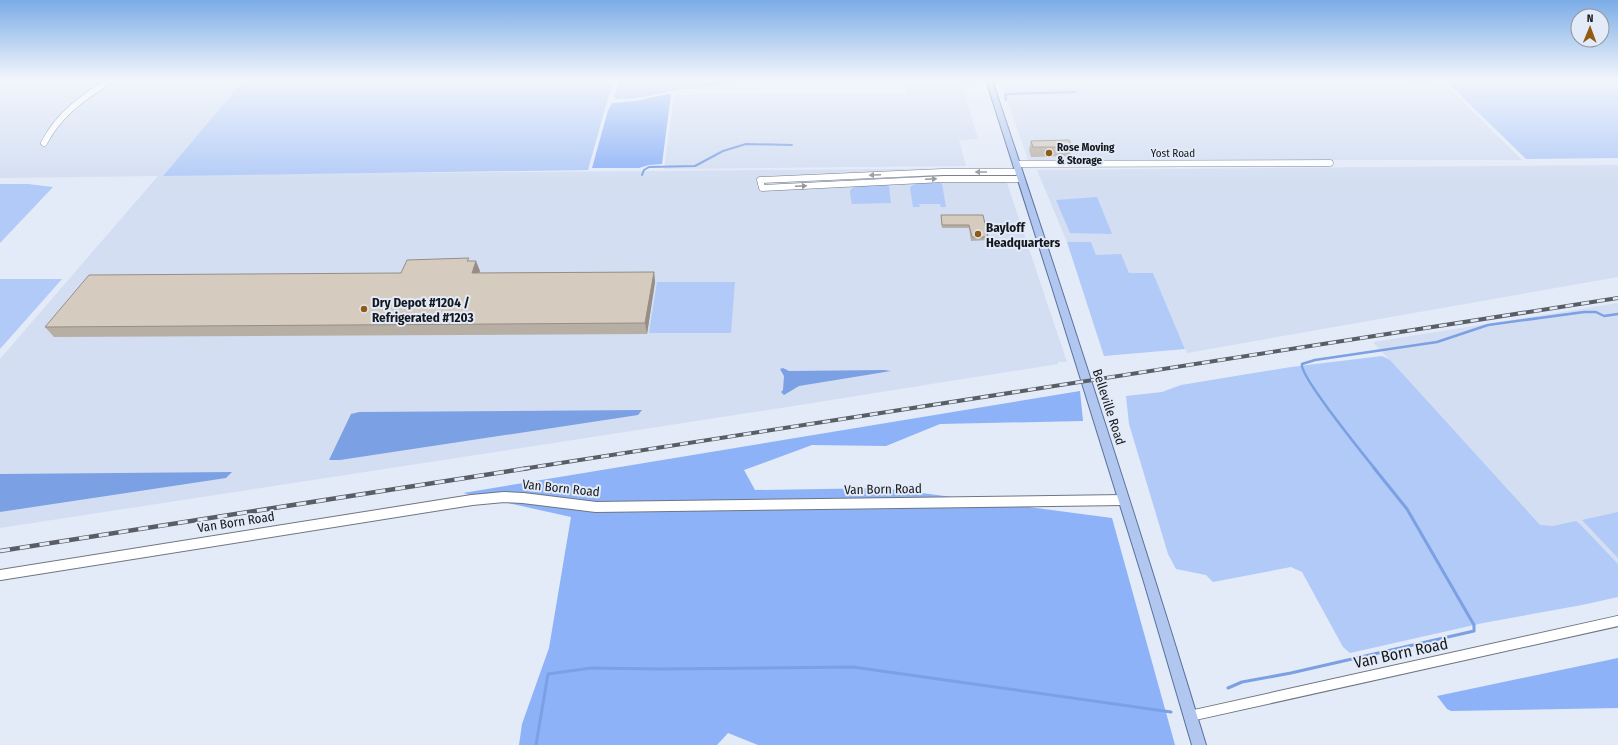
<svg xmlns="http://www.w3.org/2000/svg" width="1618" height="745" viewBox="0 0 1618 745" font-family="'Fira Sans Condensed',sans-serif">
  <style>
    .built { fill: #d3def2 }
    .green { fill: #b1caf7 }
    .forest { fill: #8db2f7 }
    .water { fill: #7ba0e4 }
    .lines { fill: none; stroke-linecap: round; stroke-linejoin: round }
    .stream-far2 { stroke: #7ba0e4; stroke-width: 2 }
    .stream-far1 { stroke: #7ba0e4; stroke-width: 2.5 }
    .stream { stroke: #7ba0e4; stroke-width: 3 }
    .minor-far1-casing { stroke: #6f7682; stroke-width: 7 }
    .minor-casing { stroke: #6f7682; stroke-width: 12 }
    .major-casing { stroke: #59719e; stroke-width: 2 }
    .minor-far1 { stroke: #fff; stroke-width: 6 }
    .minor { stroke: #fff; stroke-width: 10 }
    .major { fill: #b1c7ef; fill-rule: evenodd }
    .rail-far1-casing { stroke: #595d64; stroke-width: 4 }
    .rail-casing { stroke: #595d64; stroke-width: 4.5 }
    .rail-far1 { stroke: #e3eaf8; stroke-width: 2.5; stroke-dasharray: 8; stroke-linecap: butt }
    .rail { stroke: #e3eaf8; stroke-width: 3; stroke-dasharray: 10; stroke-linecap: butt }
    .wall { fill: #b8afa4 }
    .shaded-wall { fill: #968e86 }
    .building { fill: #d6cbbf; stroke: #968e86 }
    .oneway { fill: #969799 }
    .poi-dot { fill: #925b12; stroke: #e3eaf8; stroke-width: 1.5 }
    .labels { text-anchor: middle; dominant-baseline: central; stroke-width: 4; stroke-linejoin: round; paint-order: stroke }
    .far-poi-label { font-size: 11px; font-weight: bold; fill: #15181c; stroke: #e3eaf8; text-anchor: start }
    .far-street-label { font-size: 11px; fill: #15181c; stroke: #e3eaf8 }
    .poi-label { font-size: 13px; font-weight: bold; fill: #15181c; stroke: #e3eaf8; text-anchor: start }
    .street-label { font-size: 13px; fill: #15181c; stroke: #e3eaf8 }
    .near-street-label { font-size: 16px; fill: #15181c; stroke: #e3eaf8 }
  </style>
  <rect width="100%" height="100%" fill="#e3eaf8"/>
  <g class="built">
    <polygon points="0,80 244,80 164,175 1002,168 1067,362 1058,362 1058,364 768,410 0,528 0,359 158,176 0,178"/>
    <polygon points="905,80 974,80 976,85 963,86 978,139 959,140 966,166 664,169 674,95 907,93"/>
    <polygon points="1000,80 1441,80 1522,160 1028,160"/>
    <polygon points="1618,165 1618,277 1187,353 1153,273 1129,273 1096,255 1091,242 1067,242 1037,170"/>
    <polygon points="1618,303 1618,564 1580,524 1543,532 1373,342"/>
  </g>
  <g class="green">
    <polygon points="244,80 613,80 588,170 163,176"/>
    <path d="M621,80h114c-20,9 -37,7 -58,10 -20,4 -40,10 -61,9l-2,-3z"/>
    <polygon points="1450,80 1618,80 1618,158 1526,159 1453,88 1448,81"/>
    <path d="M938,181l4,3 4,23h-5l-1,-3h-21l1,3h-7l-3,-19c4,-8 20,-6 28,-7z"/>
    <polygon points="0,184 28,184 53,187 0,243"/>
    <path d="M884,184l5,2 2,17 -39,1c-1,-4 -2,-10 -2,-13 2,-8 28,-7 34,-7z"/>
    <polygon points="1097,197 1112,234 1070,233 1056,200"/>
    <polygon points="1067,242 1091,242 1096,255 1121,254 1129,273 1153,273 1185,349 1104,356"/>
    <polygon points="0,279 62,279 0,349"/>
    <polygon points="657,282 735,282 731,333 649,333"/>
    <polygon points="1382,356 1390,360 1540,525 1553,526 1576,521 1580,524 1618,564 1618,597 1582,605 1483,623 1350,653 1343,647 1302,572 1291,567 1213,582 1206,575 1176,569 1168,554 1129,424 1126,396 1162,392 1181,385 1291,367"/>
    <polygon points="1618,512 1618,558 1582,520"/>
  </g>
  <g class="forest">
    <polygon points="668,94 671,94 662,164 649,165 639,168 592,168 608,110 612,103 635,101"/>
    <polygon points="1080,391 1083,421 940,424 886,446 812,445 744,470 755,490 884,488 1112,518 1175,745 758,745 728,733 717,745 519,745 522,724 549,648 571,517 463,493"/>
    <polygon points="1618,658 1618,708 1451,711 1447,709 1437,696"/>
  </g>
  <g class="water">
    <polygon points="783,368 789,371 884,370 891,371 799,386 784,395 781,392 783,390 784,376 780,369"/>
    <polygon points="642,410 638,415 340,460 329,460 351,414 359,412"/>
    <polygon points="232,472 226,478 0,512 0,474"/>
  </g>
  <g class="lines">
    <g class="stream-far2">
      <polyline points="1411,82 1438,80"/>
      <polyline points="1006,100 1005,95 1008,94 1076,92"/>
      <polyline points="642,175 644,170 649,167 695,166 723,151 746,144 792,145"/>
    </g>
    <path class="stream-far1" d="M1375,469c-11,-14 -76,-93 -73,-105l13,-4 122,-18 51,-17 96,-13h12l8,4 14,-2"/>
    <g class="stream">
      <polyline points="1228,688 1242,682 1291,673 1474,631 1474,625 1407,509 1374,468"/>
      <polyline points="536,745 548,674 591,668 661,669 853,667 1171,712"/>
    </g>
    <g class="minor-far1-casing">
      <g id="minor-far1">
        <path d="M44,143c15,-29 39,-46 67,-63"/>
        <polyline points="1016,164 1330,163"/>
        <polyline points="1019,172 942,172 760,180 762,188 944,179 1021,179"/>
      </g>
    </g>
    <g class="minor-casing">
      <g id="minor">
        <polyline points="0,575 472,500 504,497 523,498 596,507 1124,500"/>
        <polyline points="1190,716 1618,621"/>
      </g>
    </g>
    <g class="major-casing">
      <path id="major" d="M986,80h6c74,221 146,442 214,665h-14l-48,-163 -92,-295z"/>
    </g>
    <use href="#minor-far1" class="minor-far1"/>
    <use href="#minor" class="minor"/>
    <use href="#major" class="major"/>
    <g class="rail-far1-casing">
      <polyline id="rail-far1" points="522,469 1618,298"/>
    </g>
    <g class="rail-casing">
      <polyline id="rail" points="0,551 529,468"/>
    </g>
    <use href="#rail-far1" class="rail-far1"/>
    <use href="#rail" class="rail"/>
  </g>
  <g class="wall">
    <polygon points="1031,141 1072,147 1070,156 1031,157 1029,150"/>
    <polygon points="941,215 983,215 988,237 988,240 971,241 969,228 942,228 941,219"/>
    <polygon points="470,261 480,271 479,273 654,272 655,282 647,334 54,337 45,327 401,273"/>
  </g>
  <g class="shaded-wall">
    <polygon points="476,261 480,271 475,283 472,273"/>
    <polygon points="654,272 655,282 647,334 645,323"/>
  </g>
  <g class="building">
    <polygon points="1069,140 1072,147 1033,147 1031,141"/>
    <polygon points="941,215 983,215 988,237 972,237 969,225 942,225"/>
    <polygon points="469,258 467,261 476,261 472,273 654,272 645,323 45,327 89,275 401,273 407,260"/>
  </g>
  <defs><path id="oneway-solid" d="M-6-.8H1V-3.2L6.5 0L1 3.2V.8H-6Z"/></defs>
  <g class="oneway">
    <use href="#oneway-solid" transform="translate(981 172) rotate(180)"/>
    <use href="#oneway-solid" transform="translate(875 175) rotate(178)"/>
    <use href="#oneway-solid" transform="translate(931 179) rotate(-3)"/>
    <use href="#oneway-solid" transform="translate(801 186) rotate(-3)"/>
  </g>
  <linearGradient id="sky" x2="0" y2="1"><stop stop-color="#7cace6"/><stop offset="0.43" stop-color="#f2f6fc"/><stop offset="1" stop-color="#f2f6fc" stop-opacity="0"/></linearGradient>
  <rect width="1618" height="184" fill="url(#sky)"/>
  <g class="poi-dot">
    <circle cx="1049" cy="153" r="4"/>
    <circle cx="978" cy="234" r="4"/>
    <circle cx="364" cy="309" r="4"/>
  </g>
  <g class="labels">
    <g class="far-poi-label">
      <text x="1057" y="147">Rose Moving<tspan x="1057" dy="13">&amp; Storage</tspan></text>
    </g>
    <g class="far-street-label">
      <text x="1173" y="153">Yost Road</text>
    </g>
    <g class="poi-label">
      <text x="986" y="227">Bayloff<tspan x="986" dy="15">Headquarters</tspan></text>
      <text x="372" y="302">Dry Depot #1204 /<tspan x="372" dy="15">Refrigerated #1203</tspan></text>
    </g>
    <g class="street-label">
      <text transform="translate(1109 407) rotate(72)">Belleville Road</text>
      <text transform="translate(561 488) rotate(6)">Van Born Road</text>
      <text transform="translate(883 489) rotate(-1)">Van Born Road</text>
      <text transform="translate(236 522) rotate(-9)">Van Born Road</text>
    </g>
    <g class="near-street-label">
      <text transform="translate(1401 653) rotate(-12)">Van Born Road</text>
    </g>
  </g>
  <g transform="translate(1590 28) rotate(1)"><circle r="19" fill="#e3eaf8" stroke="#9196a0"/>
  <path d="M0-3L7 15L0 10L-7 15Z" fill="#925b12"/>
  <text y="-6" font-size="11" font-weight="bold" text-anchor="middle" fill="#15181c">N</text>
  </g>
</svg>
